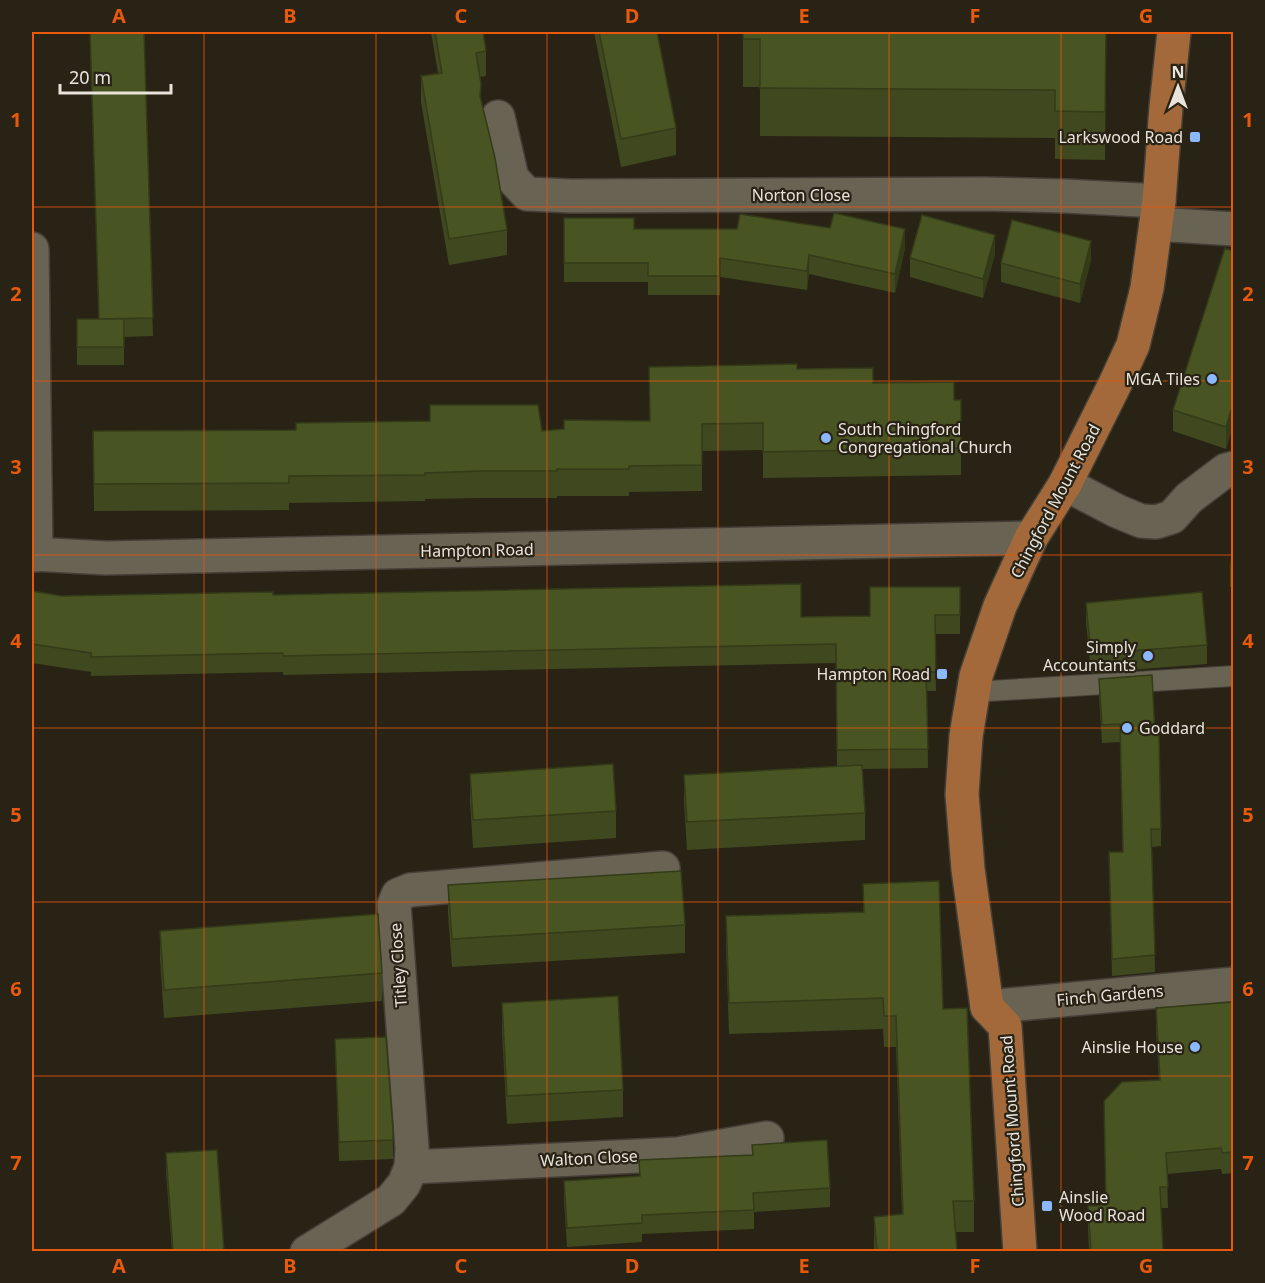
<svg xmlns="http://www.w3.org/2000/svg" width="1265" height="1283" viewBox="0 0 1265 1283" font-family="'Noto Sans',sans-serif">
  <style>
    .lines { fill: none; stroke-linecap: round; stroke-linejoin: round }
    .lane-casing { stroke: #454037; stroke-width: 22 }
    .street-casing { stroke: #454037; stroke-width: 36 }
    .primary-casing { stroke: #454037; stroke-width: 36 }
    .lane { stroke: #696354; stroke-width: 20 }
    .street { stroke: #696354; stroke-width: 33 }
    .primary { stroke: #a4693a; stroke-width: 33 }
    .wall { fill: #3f481e }
    .shaded-wall { fill: #333b18 }
    .building { fill: #495423; stroke: #333b18; stroke-width: 1.5 }
    .grid { fill: none; stroke: #e8590c; stroke-width: 1.5; stroke-opacity: 0.55 }
    .poi-dot { fill: #8cb9fc; stroke: #292316; stroke-width: 2 }
    .labels { text-anchor: middle; dominant-baseline: central; stroke-width: 4.5; stroke-linejoin: round; paint-order: stroke }
    .poi-label { font-size: 16px; fill: #e8e4dc; stroke: #292316; text-anchor: end }
    .street-label { font-size: 16px; fill: #e8e4dc; stroke: #292316 }
    .neatline { fill: none; stroke: #e8590c; stroke-width: 2 }
    .grid-label { font-size: 20px; text-anchor: middle; font-weight: bold; fill: #e8590c }
  </style>
  <rect width="100%" height="100%" fill="#292316"/>
  <g class="lines">
    <g class="lane-casing">
      <polyline id="lane" points="973,692 1234,676"/>
    </g>
    <g class="street-casing">
      <g id="street">
        <polyline points="498,117 512,178 527,194 571,196 983,194 1065,196 1159,201"/>
        <polyline points="1156,224 1234,229"/>
        <polyline points="32,249 36,555"/>
        <polyline points="1065,484 1117,511 1141,521 1156,522 1172,517 1189,498 1226,470 1234,468"/>
        <polyline points="32,554 106,558 1031,538"/>
        <polyline points="987,1007 1234,984"/>
        <polyline points="411,1167 678,1154 767,1138"/>
        <polyline points="307,1252 391,1200 404,1184 411,1167 412,1148 394,905 398,895 410,890 663,868"/>
      </g>
    </g>
    <g class="primary-casing">
      <polyline id="primary" points="1020,1252 1005,1026 987,1007 968,869 962,794 966,736 976,676 1000,606 1031,538 1065,484 1115,384 1133,345 1147,288 1159,201 1166,107 1174,32"/>
    </g>
    <use href="#lane" class="lane"/>
    <use href="#street" class="street"/>
    <use href="#primary" class="primary"/>
  </g>
  <g class="wall">
    <polygon points="90,32 144,32 153,336 124,337 124,365 77,365 77,319 99,319"/>
    <polygon points="431,32 483,32 486,51 486,76 480,77 481,103 507,230 507,255 449,265 421,102 421,76 438,73"/>
    <polygon points="594,32 657,32 676,128 676,155 621,167"/>
    <polygon points="743,32 1106,32 1105,160 1055,159 1055,138 760,136 760,87 743,87"/>
    <polygon points="564,218 634,229 905,248 895,293 809,274 807,290 720,277 720,295 648,295 648,282 564,282"/>
    <polygon points="1233,251 1233,433 1231,432 1226,449 1173,431 1173,410"/>
    <polygon points="995,254 983,298 910,277 910,258"/>
    <polygon points="1091,260 1080,303 1001,282 1001,263"/>
    <polygon points="797,369 873,383 954,400 961,448 961,475 763,478 763,450 702,451 702,491 629,492 629,496 557,496 557,498 481,498 425,499 425,501 289,503 289,510 94,511 93,431 542,431 649,421"/>
    <polygon points="1233,547 1233,588 1230,587 1230,568"/>
    <polygon points="960,587 960,634 935,634 936,691 927,691 928,768 862,769 865,813 865,840 687,850 684,802 684,775 837,766 836,663 283,675 283,672 91,676 91,672 32,663 32,591 62,596 273,595 801,617 870,616"/>
    <polygon points="1086,603 1207,645 1207,664 1091,673 1086,622"/>
    <polygon points="1152,675 1161,829 1161,846 1152,847 1155,972 1112,976 1109,852 1123,852 1120,742 1102,743 1099,696 1099,679"/>
    <polygon points="470,774 616,811 616,838 473,848 470,801"/>
    <polygon points="863,884 943,1009 974,1201 974,1232 955,1232 957,1251 874,1251 874,1217 902,1214 896,1047 884,1047 883,1029 729,1034 726,947 726,916 863,912"/>
    <polygon points="448,885 685,925 685,953 452,967 448,913"/>
    <polygon points="160,931 382,973 382,1001 164,1018 160,959"/>
    <polygon points="1233,1002 1233,1173 1222,1174 1221,1169 1167,1174 1168,1208 1161,1208 1163,1251 1089,1251 1088,1228 1088,1206 1106,1205 1104,1122 1159,1080 1156,1029 1156,1008"/>
    <polygon points="502,1003 623,1090 623,1117 507,1124 502,1031"/>
    <polygon points="386,1037 393,1148 393,1159 339,1161 335,1039"/>
    <polygon points="752,1145 830,1188 830,1207 754,1212 754,1229 642,1234 642,1242 567,1247 564,1200 564,1181 639,1176 639,1160 752,1155"/>
    <polygon points="166,1153 224,1251 172,1251 166,1172"/>
  </g>
  <g class="shaded-wall">
    <polygon points="905,229 905,248 895,293 895,274"/>
    <polygon points="995,235 995,254 983,298 983,279"/>
    <polygon points="1091,241 1091,260 1080,303 1080,284"/>
    <polygon points="809,255 809,274 807,290 807,271"/>
    <polygon points="1231,410 1231,432 1226,449 1226,427"/>
  </g>
  <g class="building">
    <polygon points="90,32 144,32 153,318 99,319 124,319 124,347 77,347 77,319 99,319"/>
    <polygon points="435,32 483,32 486,51 476,53 481,84 480,96 495,158 507,230 449,239 421,76 442,73"/>
    <polygon points="599,32 657,32 676,128 621,139"/>
    <polygon points="743,32 1106,32 1105,112 1055,111 1055,90 760,88 760,39 743,39"/>
    <polygon points="834,213 905,229 895,274 809,255 807,271 720,258 720,276 648,276 648,263 564,263 564,218 634,218 634,229 737,229 740,214 830,228"/>
    <polygon points="922,215 995,235 983,279 910,258"/>
    <polygon points="1012,220 1091,241 1080,284 1001,263"/>
    <polygon points="1225,248 1233,251 1233,411 1231,410 1226,427 1173,410"/>
    <polygon points="797,364 797,369 873,368 873,383 954,382 954,400 961,400 961,448 763,452 763,423 702,424 702,465 629,466 629,469 557,469 557,471 481,471 425,473 425,475 289,476 289,483 94,484 93,431 296,430 296,423 430,421 430,405 538,405 542,431 564,429 564,420 650,421 649,367"/>
    <polygon points="1233,547 1233,569 1230,568"/>
    <polygon points="801,584 801,617 870,616 870,587 960,587 960,615 935,615 936,672 926,672 928,749 837,750 836,644 283,656 283,653 91,657 91,653 32,644 32,591 62,596 273,592 273,595"/>
    <polygon points="1202,592 1207,645 1091,654 1086,603"/>
    <polygon points="1152,675 1155,734 1159,734 1161,829 1151,829 1155,955 1112,959 1109,852 1123,852 1120,724 1102,725 1099,679"/>
    <polygon points="613,764 616,811 473,820 470,774"/>
    <polygon points="862,765 865,813 687,822 684,775"/>
    <polygon points="681,871 685,925 452,939 448,885"/>
    <polygon points="939,881 943,1009 967,1008 974,1201 953,1201 957,1251 877,1251 874,1217 903,1214 896,1016 884,1016 883,998 729,1003 726,916 864,912 863,884"/>
    <polygon points="378,914 382,973 164,990 160,931"/>
    <polygon points="618,996 623,1090 507,1096 502,1003"/>
    <polygon points="1233,1002 1233,1152 1222,1153 1221,1148 1166,1153 1168,1187 1160,1187 1163,1251 1091,1251 1088,1206 1106,1205 1104,1101 1122,1082 1160,1080 1156,1008"/>
    <polygon points="386,1037 393,1129 393,1140 339,1142 335,1039"/>
    <polygon points="827,1140 830,1188 753,1193 754,1210 642,1215 642,1223 567,1228 564,1181 640,1176 639,1160 753,1155 752,1145"/>
    <polygon points="217,1150 224,1251 173,1251 166,1153"/>
  </g>
  <path class="grid" d="M204,32v1220M376,32v1220M547,32v1220M718,32v1220M889,32v1220M1061,32v1220M32,207h1202M32,381h1202M32,555h1202M32,728h1202M32,902h1202M32,1076h1202"/>
  <g class="poi-dot">
    <rect x="1189" y="131" width="12" height="12" rx="3"/>
    <circle cx="1212" cy="379" r="6"/>
    <circle cx="826" cy="438" r="6"/>
    <circle cx="1148" cy="656" r="6"/>
    <rect x="936" y="668" width="12" height="12" rx="3"/>
    <circle cx="1127" cy="728" r="6"/>
    <circle cx="1195" cy="1047" r="6"/>
    <rect x="1041" y="1200" width="12" height="12" rx="3"/>
  </g>
  <g class="labels">
    <g class="poi-label">
      <text x="1183" y="137">Larkswood Road</text>
      <text x="1200" y="379">MGA Tiles</text>
      <text x="838" y="429" text-anchor="start">South Chingford<tspan x="838" dy="18">Congregational Church</tspan></text>
      <text x="1136" y="647">Simply<tspan x="1136" dy="18">Accountants</tspan></text>
      <text x="930" y="674">Hampton Road</text>
      <text x="1139" y="728" text-anchor="start">Goddard</text>
      <text x="1183" y="1047">Ainslie House</text>
      <text x="1059" y="1197" text-anchor="start">Ainslie<tspan x="1059" dy="18">Wood Road</tspan></text>
    </g>
    <g class="street-label">
      <text x="801" y="195">Norton Close</text>
      <text transform="translate(1055 501) rotate(-62)">Chingford Mount Road</text>
      <text transform="translate(477 550) rotate(-1)">Hampton Road</text>
      <text transform="translate(398 965) rotate(-94)">Titley Close</text>
      <text transform="translate(1110 995) rotate(-5)">Finch Gardens</text>
      <text transform="translate(1012 1121) rotate(-94)">Chingford Mount Road</text>
      <text transform="translate(589 1158) rotate(-3)">Walton Close</text>
    </g>
  </g>
  <rect width="1265" height="1283" fill="none" stroke="#292316" stroke-width="66"/>
  <g transform="translate(1178 87)" stroke="#292316" stroke-width="4.5" paint-order="stroke">
  <path d="M0-4.5L10 22L0 15L-10 22Z" fill="#e8e4dc"/>
  <text y="-9" font-size="16" font-weight="bold" text-anchor="middle" fill="#e8e4dc">N</text>
  </g>
  <path d="M60 84v9h111v-9" fill="none" stroke="#e8e4dc" stroke-width="3"/>
  <text x="69" y="84" font-size="18" fill="#e8e4dc" stroke="#292316" stroke-width="4.5" paint-order="stroke">20 m</text>
  <rect x="33" y="33" width="1199" height="1217" class="neatline"/>
  <g class="grid-label">
    <text x="119" y="23">A</text>
    <text x="290" y="23">B</text>
    <text x="461" y="23">C</text>
    <text x="632" y="23">D</text>
    <text x="804" y="23">E</text>
    <text x="975" y="23">F</text>
    <text x="1146" y="23">G</text>
    <text x="16" y="127">1</text>
    <text x="1248" y="127">1</text>
    <text x="16" y="301">2</text>
    <text x="1248" y="301">2</text>
    <text x="16" y="474">3</text>
    <text x="1248" y="474">3</text>
    <text x="16" y="648">4</text>
    <text x="1248" y="648">4</text>
    <text x="16" y="822">5</text>
    <text x="1248" y="822">5</text>
    <text x="16" y="996">6</text>
    <text x="1248" y="996">6</text>
    <text x="16" y="1170">7</text>
    <text x="1248" y="1170">7</text>
    <text x="119" y="1273">A</text>
    <text x="290" y="1273">B</text>
    <text x="461" y="1273">C</text>
    <text x="632" y="1273">D</text>
    <text x="804" y="1273">E</text>
    <text x="975" y="1273">F</text>
    <text x="1146" y="1273">G</text>
  </g>
</svg>
